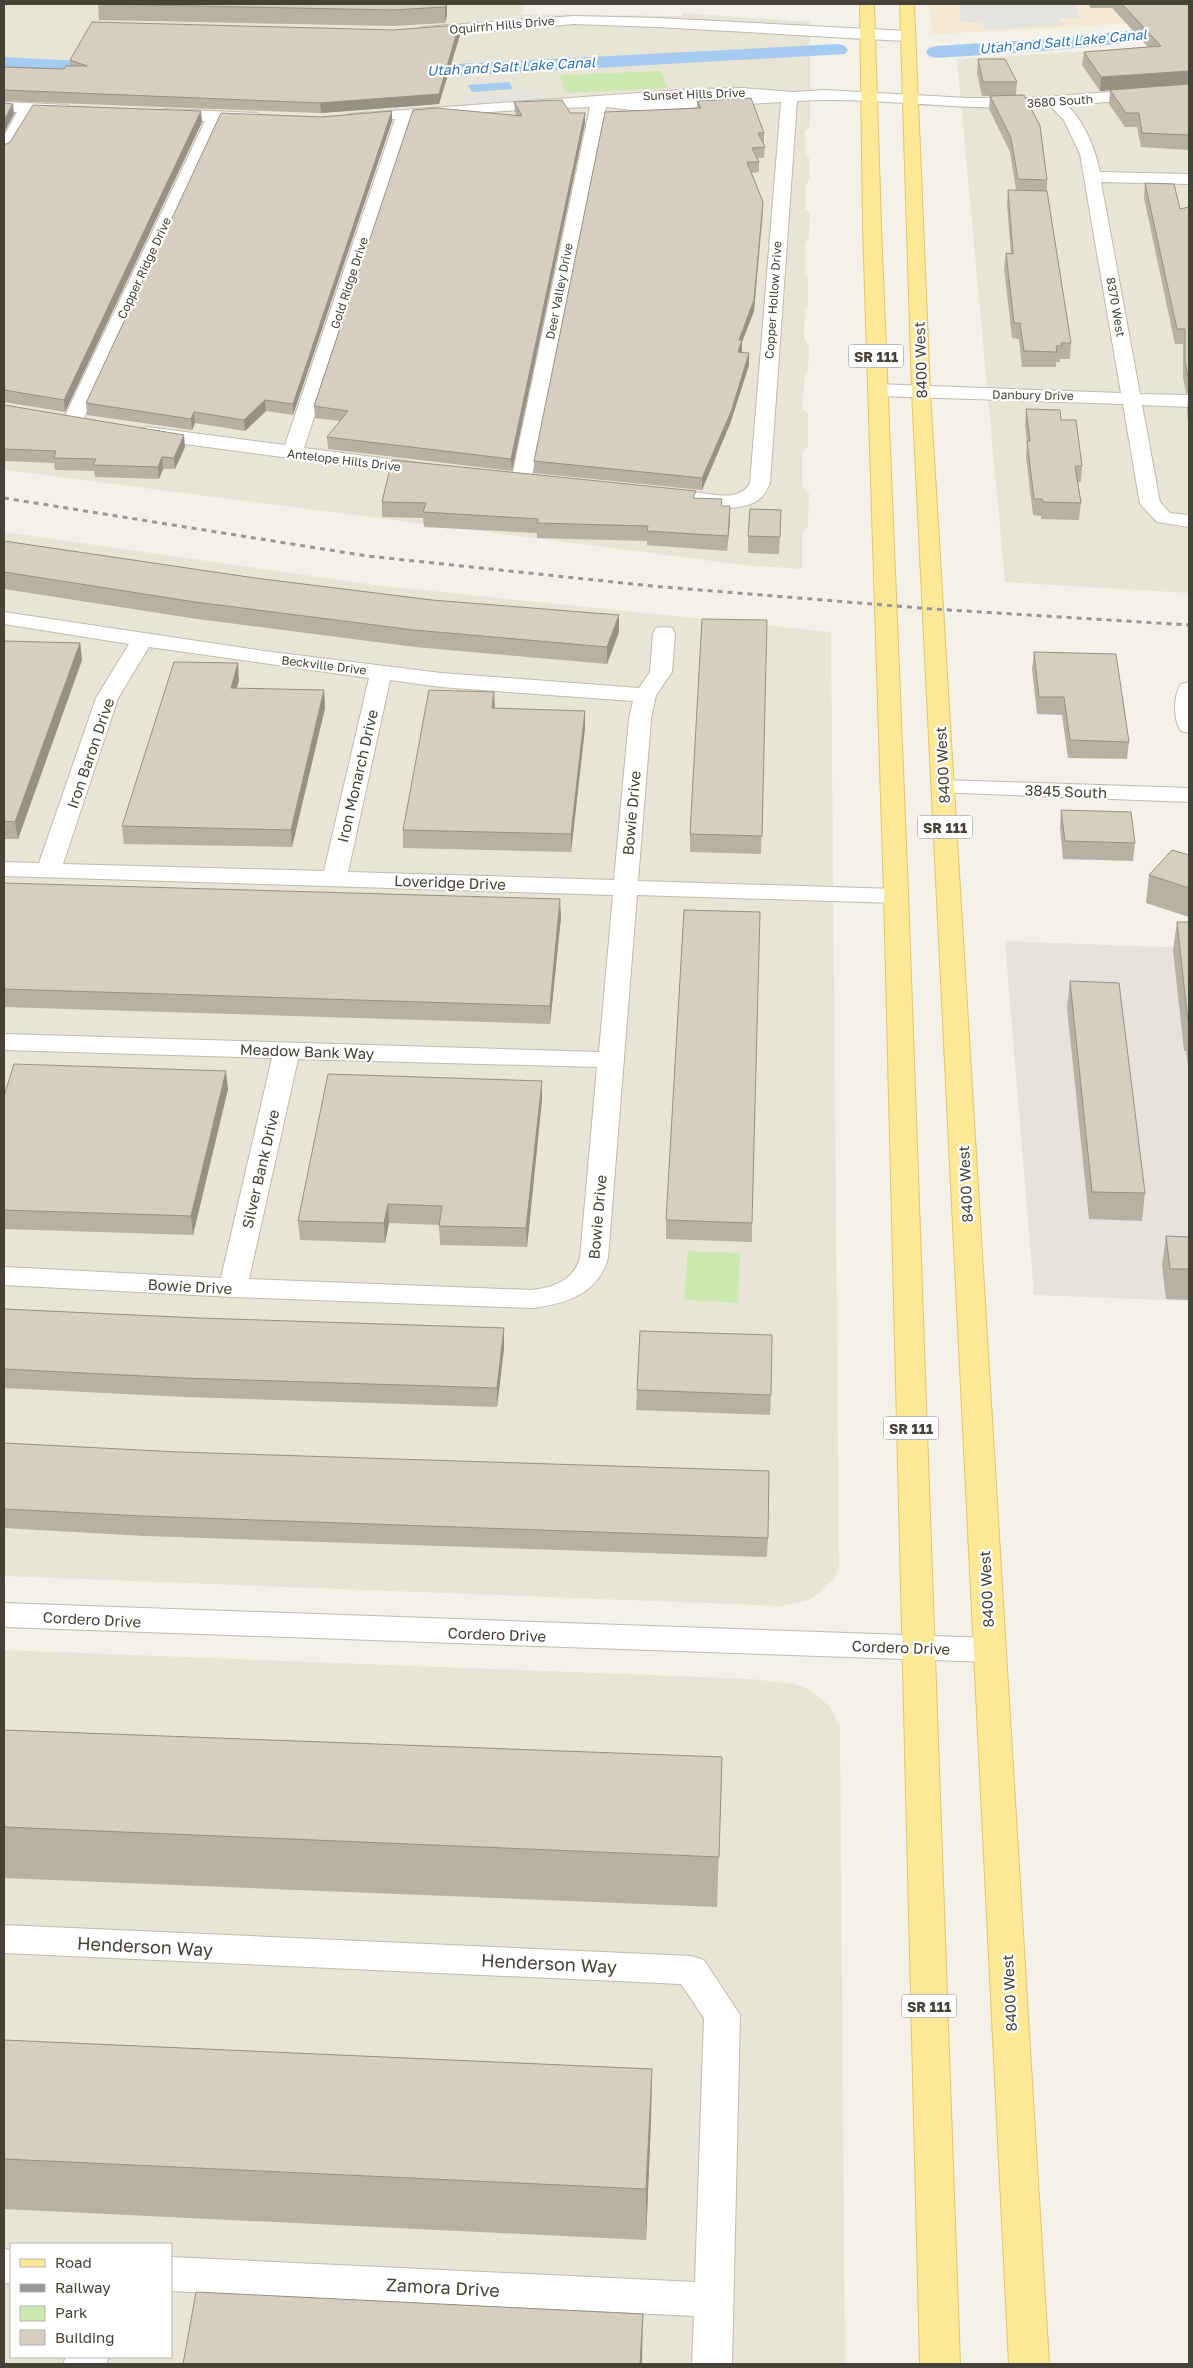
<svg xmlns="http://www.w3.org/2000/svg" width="1193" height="2368" viewBox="0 0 1193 2368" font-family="'Golos Text',sans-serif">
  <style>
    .residential { fill: #e8e4d6; fill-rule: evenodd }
    .commercial { fill: #f5ead4 }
    .industrial { fill: #e6e3dd }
    .green { fill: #cbe8b1 }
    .parking { fill: #e5e3e0 }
    .water { fill: #a5ccf0 }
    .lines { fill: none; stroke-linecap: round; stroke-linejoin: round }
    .canal { fill: #a5ccf0; fill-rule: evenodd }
    .minor-casing { stroke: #bfbaab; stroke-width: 2 }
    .tertiary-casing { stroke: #bfbaab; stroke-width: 2 }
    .primary-casing { stroke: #e3c767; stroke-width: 2 }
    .minor { fill: #fff; fill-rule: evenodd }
    .tertiary { fill: #fff; fill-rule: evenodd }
    .primary { fill: #fde898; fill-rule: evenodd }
    .rail { stroke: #979797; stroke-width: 3; stroke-dasharray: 5 5; stroke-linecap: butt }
    .wall { fill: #b8b1a3 }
    .shaded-wall { fill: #969085 }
    .building { fill: #d6cebe; stroke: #969085 }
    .labels { text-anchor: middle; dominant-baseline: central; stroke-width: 4.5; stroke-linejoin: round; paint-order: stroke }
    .far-street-label { font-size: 12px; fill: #474237; stroke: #fff }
    .far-water-label { font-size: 14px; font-style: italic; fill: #3072b3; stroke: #fff }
    .shield { fill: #fff; stroke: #7e7b73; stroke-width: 1 }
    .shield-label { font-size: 14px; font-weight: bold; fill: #474237 }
    .street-label { font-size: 15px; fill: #474237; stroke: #fff }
    .near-street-label { font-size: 18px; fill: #474237; stroke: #fff }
  </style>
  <rect width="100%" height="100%" fill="#f4f1e8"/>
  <g class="residential">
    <polygon points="4,4 524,4 522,14 681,16 682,13 810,22 810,127 805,131 805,154 809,156 810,180 806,184 805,209 810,213 809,238 805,243 805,273 808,278 808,305 805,308 804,338 809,346 808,372 805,375 802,408 808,414 808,446 802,452 802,486 809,493 808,526 802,533 802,569 744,565 4,470"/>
    <polygon points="1189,42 1189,593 1005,582 957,59 1111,50"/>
    <polygon points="4,532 382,586 831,632 839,1566 835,1578 819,1593 809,1600 781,1606 4,1576"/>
    <path d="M4,1650l747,29 43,5 15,5 10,8 11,10 10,21 5,636h-841zM11,2244h160v113h-160z"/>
  </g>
  <polygon class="commercial" points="930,4 1189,4 1157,21 1033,30 932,34"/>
  <polygon class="industrial" points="1005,941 1189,948 1189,1301 1034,1295"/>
  <g class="green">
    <polygon points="661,71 667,88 565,93 560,75"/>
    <polygon points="688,1251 740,1253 738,1303 684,1300"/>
  </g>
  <g class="parking">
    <polygon points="960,4 1076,4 1079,18 1058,18 1064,25 987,30 981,23 960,22"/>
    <polygon points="540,92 543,98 464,104 460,98"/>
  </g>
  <polygon class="water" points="509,82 513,89 472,92 468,85"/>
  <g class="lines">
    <g class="canal">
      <polygon points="1189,25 1189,37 1045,51 936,58 929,56 926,52 929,48 936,46 1045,39"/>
      <polygon points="838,44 845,46 848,50 845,54 399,79 392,77 388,73 392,69 399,67"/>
      <polygon points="4,57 117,63 124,65 128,69 124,73 117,75 4,69"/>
    </g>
    <g class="minor-casing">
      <g id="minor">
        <polygon points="574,16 658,18 908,31 916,36 908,41 866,39 658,27 574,24 422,37 414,32 422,27"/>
        <path d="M1189,86v10l-122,9c18,18 28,43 33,67l89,2v10l-88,-2 39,212 49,1v12l-47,-2 18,97 10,11 19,2v12l-32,-5 -17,-18 -17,-100 -246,-8 -7,-2 -2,-4 2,-4 7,-2 244,9 -41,-239 -16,-34 -14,-14c-84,7 -169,-10 -253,-5l-27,382c-2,5 -5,10 -8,14 -20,18 -63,10 -86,4l-3,-4 3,-4c22,-6 60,15 74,-10l31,-381 -141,9 -34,-4 -75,374 -3,4 -7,2 -7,-2 -3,-4 79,-374 -60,2 -118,9 -108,330 123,16 7,2 3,4 -3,4 -7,2 -280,-37 -7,-2 -3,-4 3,-4 7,-2 138,18 110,-326 -40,3 -8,-5 2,-3 345,-25 48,-1 51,4 31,-2 144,8h63z"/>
        <polygon points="4,102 67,105 75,110 67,115 33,113 10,152 4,154 4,136 17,112 4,112"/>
        <polygon points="165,109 257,113 265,118 257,123 221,121 83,420 80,424 66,424 63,420 205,121 159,117 157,114 159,111"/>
        <path d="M4,612l260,39 177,22 198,15 11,-16 3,-39 3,-5 8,-1 8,1 3,5 -3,39 -16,23 -5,24 -13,162 258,8 9,2 3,5 -3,5 -9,2 -259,-8 -29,363c-10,36 -42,46 -76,50l-299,-11 -229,-12v-18l217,11 51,-220 -268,-8v-16l595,18 14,-157 -609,-19v-14l35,1 57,-165 33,-54 -125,-20zM149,647l220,31 -45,193 -261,-7 55,-166zM390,680l51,7 192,14 -4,18 -15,161 -266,-8zM298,1059l299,8 -17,191c-7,23 -26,29 -48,32l-283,-11z"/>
        <path d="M1189,682v51l-8,-2c-8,-12 -8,-35 0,-47z"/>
        <polygon points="943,780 1189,788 1189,802 935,792 931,787 935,782"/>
        <polygon points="4,1925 691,1956 704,1960 740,2015 732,2364 692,2364 694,2316 171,2291 171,2257 695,2282 704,2018 681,1984 4,1953"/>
        <polygon points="4,2249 11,2250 11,2284 4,2283"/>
        <polygon points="66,2357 109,2357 106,2364 63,2364"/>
      </g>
    </g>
    <g class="tertiary-casing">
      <polygon id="tertiary" points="4,1603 990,1638 1001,1642 1006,1650 1001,1658 990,1662 4,1627"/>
    </g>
    <g class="primary-casing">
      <g id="primary">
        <polygon points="860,4 874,4 881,226 908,893 960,2364 920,2364 884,893 863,226"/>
        <polygon points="900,4 914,4 930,392 1049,2364 1009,2364 912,392"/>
      </g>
    </g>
    <use href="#minor" class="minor"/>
    <use href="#tertiary" class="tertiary"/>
    <use href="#primary" class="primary"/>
    <polyline class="rail" points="4,498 367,556 652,586 933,609 1189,625"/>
  </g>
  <g class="wall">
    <polygon points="98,4 447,4 447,15 445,23 393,26 99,20"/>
    <polygon points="1089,4 1189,4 1189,150 1141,147 1137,127 1125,127 1109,104 1110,90 1100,91 1082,65 1084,52 1148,47 1112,8 1090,8"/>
    <polygon points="459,25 460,35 439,104 321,113 4,101 4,67 64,69 70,66 70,60 393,30"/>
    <polygon points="978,59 1017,82 1016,95 1047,180 1047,191 1071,343 1070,359 1060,359 1060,362 1056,362 1056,367 1022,367 1019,339 1012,338 1004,268 1006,253 1011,254 1007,205 1008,190 1016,190 1010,152 989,109 990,96 982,96 977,73"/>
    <polygon points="697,101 764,133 764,144 763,144 765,147 764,158 757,158 759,162 759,172 751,173 763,213 754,311 742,342 742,353 749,353 749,365 730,424 702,490 534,473 534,461 697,109"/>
    <polygon points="514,102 570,113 585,123 512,471 328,449 327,437 340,421 315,418 314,406 516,115 515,112"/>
    <polygon points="392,121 293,415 266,411 245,431 195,423 192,430 87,415 86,403"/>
    <polygon points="202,122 65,412 4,402 4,145"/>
    <polygon points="1145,183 1180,209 1189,207 1189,438 1187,409 1189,394 1186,393 1183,377 1183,344 1175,344 1144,198"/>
    <polygon points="4,405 185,447 175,469 163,469 159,479 95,477 94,471 55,470 54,463 4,461"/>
    <polygon points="1026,409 1061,420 1082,466 1081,482 1078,482 1081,503 1079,520 1041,519 1041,516 1033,515 1026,457 1027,443 1025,425"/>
    <polygon points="695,498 721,506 730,520 727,551 647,545 647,541 537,538 537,533 424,527 423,518 382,517 382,502"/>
    <polygon points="781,510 779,554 748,553 748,536"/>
    <polygon points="4,541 255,578 432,600 619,615 619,632 607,664 415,647 197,619 4,589"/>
    <polygon points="767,620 761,854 690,852 690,834"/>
    <polygon points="4,641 80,643 82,660 18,839 4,839"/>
    <polygon points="1034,652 1129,742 1127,759 1068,758 1062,715 1037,714 1032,669"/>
    <polygon points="239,680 237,688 324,690 325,708 292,847 124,844 122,826"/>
    <polygon points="495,709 585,711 585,728 571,852 403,848 403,830"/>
    <polygon points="1061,810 1135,843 1133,861 1063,859 1060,828"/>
    <polygon points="1189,855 1189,917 1146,903 1149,875"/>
    <polygon points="4,883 561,917 550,1024 4,1007"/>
    <polygon points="1177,922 1189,922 1189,1074 1186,1051 1184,1051 1173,950"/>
    <polygon points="1070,981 1145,1193 1142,1221 1089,1219 1067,1008"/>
    <polygon points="228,1089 193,1235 4,1229 4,1096"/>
    <polygon points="542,1099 527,1247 440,1245 439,1225 389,1223 385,1243 300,1240 298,1221"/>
    <polygon points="666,1220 752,1223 752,1242 666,1239"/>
    <polygon points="1166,1236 1189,1237 1189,1300 1166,1299 1162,1266"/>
    <polygon points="4,1309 199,1318 504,1328 504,1348 497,1407 186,1397 4,1388"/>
    <polygon points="637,1390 771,1395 770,1415 636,1410"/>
    <polygon points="4,1443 768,1538 767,1557 145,1536 4,1528"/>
    <polygon points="4,1730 722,1757 717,1907 4,1878"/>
    <polygon points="4,2040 652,2069 651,2120 646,2240 4,2209"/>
  </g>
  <g class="shaded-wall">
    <polygon points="446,4 447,4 447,15 445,23 445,7"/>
    <polygon points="459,25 460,35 439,104 321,113 320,103"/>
    <polygon points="1189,71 1189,84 1100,91 1101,77"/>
    <polygon points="13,104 14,114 4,133 4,120"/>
    <polygon points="201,111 202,122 65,412 64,400"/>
    <polygon points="392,111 392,121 293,415 293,404"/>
    <polygon points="585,113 585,123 512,471 511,459"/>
    <polygon points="763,202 754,311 742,342 742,352 737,364 739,340"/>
    <polygon points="749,353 749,365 730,424 702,490 702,478"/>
    <polygon points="265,400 266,411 245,431 244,420"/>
    <polygon points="194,412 195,423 192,430 191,419"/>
    <polygon points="184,435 185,447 175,469 174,458"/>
    <polygon points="162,457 163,469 159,479 158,467"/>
    <polygon points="730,506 730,520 727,551"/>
    <polygon points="619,615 619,632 607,664 607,647"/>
    <polygon points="80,643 82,660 18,839 15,822"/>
    <polygon points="238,663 239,680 232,705 231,688"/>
    <polygon points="324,690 325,708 292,847 291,830"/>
    <polygon points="494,692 495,709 492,708"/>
    <polygon points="585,711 585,728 571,852 571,834"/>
    <polygon points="560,899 561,917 550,1024 550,1006"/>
    <polygon points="226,1071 228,1089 193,1235 191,1216"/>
    <polygon points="542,1081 542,1099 527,1247 526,1228"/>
    <polygon points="388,1204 389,1223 385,1243 384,1223"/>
    <polygon points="504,1328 504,1348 497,1407 497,1388"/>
    <polygon points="652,2069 651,2120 646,2240 646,2189"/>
    <polygon points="643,2314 642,2364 640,2364"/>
  </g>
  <g class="building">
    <polygon points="98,4 446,4 445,7 392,10"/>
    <polygon points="1122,4 1189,4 1189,71 1101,77 1084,52 1161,46"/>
    <polygon points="92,22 393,30 459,25 439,94 320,103 4,90 4,67 64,69 66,66 87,66 70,60"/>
    <polygon points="978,59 1005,59 1017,82 983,82"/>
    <polygon points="1189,84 1189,135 1142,133 1139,113 1126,113 1110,90"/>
    <polygon points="1024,95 1040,126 1047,180 1018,179 1011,138 990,96"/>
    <polygon points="751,98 764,133 758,133 765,147 752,148 759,162 747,162 763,202 754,300 739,340 742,340 738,352 749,353 731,412 702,478 534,461 605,112 701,108 697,101"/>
    <polygon points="562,100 570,113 585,113 511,459 327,437 348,411 314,406 413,110 437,108 522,116 514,102"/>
    <polygon points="4,103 13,104 4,120"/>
    <polygon points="33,105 201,111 64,400 4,390 4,145 10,142"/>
    <polygon points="392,111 293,404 265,400 244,420 194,412 191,419 86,403 221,113 321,117"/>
    <polygon points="1145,183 1174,184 1180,209 1189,207 1189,378 1188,377 1185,362 1185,329 1177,329"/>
    <polygon points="1008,190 1047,191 1071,343 1061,343 1062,346 1056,346 1057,352 1024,351 1020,323 1014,323 1006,253 1013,254"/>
    <polygon points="4,405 184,435 174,458 162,457 158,467 93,465 96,459 54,458 56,451 4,449"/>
    <polygon points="1026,409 1060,410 1061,420 1076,420 1082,466 1075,466 1081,503 1043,502 1042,499 1034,499 1027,441 1030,441"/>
    <polygon points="392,460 696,491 693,498 722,499 721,506 730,506 728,536 647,531 648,526 537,523 538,519 423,512 426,503 382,502"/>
    <polygon points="750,509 781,510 780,537 748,536"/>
    <polygon points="4,541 255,578 432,600 619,615 607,647 414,630 195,602 4,572"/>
    <polygon points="702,619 767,620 762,836 690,834"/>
    <polygon points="4,641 80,643 15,822 4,821"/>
    <polygon points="1034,652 1116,654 1129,742 1070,740 1064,697 1039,697"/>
    <polygon points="174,662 238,663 231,688 324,690 291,830 122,826"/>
    <polygon points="429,690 494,692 492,708 585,711 571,834 403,830"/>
    <polygon points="1061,810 1131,812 1135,843 1065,841"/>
    <polygon points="1172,850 1189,855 1189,888 1149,875"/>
    <polygon points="4,883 560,899 550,1006 4,989"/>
    <polygon points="684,910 760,912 752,1223 666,1220"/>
    <polygon points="1177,922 1189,922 1189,1022 1188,1022"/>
    <polygon points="1070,981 1119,983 1145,1193 1092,1192"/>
    <polygon points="14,1064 226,1071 191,1216 4,1210 4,1096"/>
    <polygon points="328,1074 542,1081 526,1228 439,1226 442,1206 388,1204 384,1223 298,1221"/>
    <polygon points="1166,1236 1189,1237 1189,1269 1170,1269"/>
    <polygon points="4,1309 199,1318 504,1328 497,1388 184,1378 4,1369"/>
    <polygon points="640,1331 772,1335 771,1395 637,1390"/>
    <polygon points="4,1443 179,1452 769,1471 768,1538 143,1516 4,1509"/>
    <polygon points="4,1730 722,1757 719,1857 4,1827"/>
    <polygon points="4,2040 652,2069 646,2189 4,2159"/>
    <polygon points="196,2292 643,2314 640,2364 183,2364"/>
  </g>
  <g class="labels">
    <g class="far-street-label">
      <text transform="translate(502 25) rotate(-5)">Oquirrh Hills Drive</text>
      <text transform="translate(694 94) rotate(-2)">Sunset Hills Drive</text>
      <text transform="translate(1060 101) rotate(-4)">3680 South</text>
      <text transform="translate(144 268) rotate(-65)">Copper Ridge Drive</text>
      <text transform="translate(349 283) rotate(-72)">Gold Ridge Drive</text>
      <text transform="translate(559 291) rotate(-79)">Deer Valley Drive</text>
      <text transform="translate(773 300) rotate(-86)">Copper Hollow Drive</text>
      <text transform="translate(1116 307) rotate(80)">8370 West</text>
      <text transform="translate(1033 395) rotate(1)">Danbury Drive</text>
      <text transform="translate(344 460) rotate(7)">Antelope Hills Drive</text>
      <text transform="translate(324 665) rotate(7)">Beckville Drive</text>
    </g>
    <g class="far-water-label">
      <text transform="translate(1063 41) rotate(-5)">Utah and Salt Lake Canal</text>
      <text transform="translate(511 66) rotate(-3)">Utah and Salt Lake Canal</text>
    </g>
    <g class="shield">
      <rect x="848.5" y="344.5" width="55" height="23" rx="4"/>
      <rect x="917.5" y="815.5" width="55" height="23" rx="4"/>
      <rect x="883.5" y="1416.5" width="55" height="23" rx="4"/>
      <rect x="901.5" y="1994.5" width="55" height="23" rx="4"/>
    </g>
    <g class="shield-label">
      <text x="876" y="356">SR 111</text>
      <text x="945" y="827">SR 111</text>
      <text x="911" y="1428">SR 111</text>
      <text x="929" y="2006">SR 111</text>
    </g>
    <g class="street-label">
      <text transform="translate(920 360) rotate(-92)">8400 West</text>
      <text transform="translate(90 753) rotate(-71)">Iron Baron Drive</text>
      <text transform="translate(942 765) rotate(-93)">8400 West</text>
      <text transform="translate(357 776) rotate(-77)">Iron Monarch Drive</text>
      <text transform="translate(1066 791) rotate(2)">3845 South</text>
      <text transform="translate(631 813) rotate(-85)">Bowie Drive</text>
      <text transform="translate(450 882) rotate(2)">Loveridge Drive</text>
      <text transform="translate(307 1051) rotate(2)">Meadow Bank Way</text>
      <text transform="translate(260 1169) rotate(-77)">Silver Bank Drive</text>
      <text transform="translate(965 1184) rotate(-93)">8400 West</text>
      <text transform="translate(597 1217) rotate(-85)">Bowie Drive</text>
      <text transform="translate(190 1286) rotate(3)">Bowie Drive</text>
      <text transform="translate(986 1589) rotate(-93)">8400 West</text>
      <text transform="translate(92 1619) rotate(3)">Cordero Drive</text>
      <text transform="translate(497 1634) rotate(2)">Cordero Drive</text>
      <text transform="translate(901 1647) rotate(2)">Cordero Drive</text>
      <text transform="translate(1009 1993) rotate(-93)">8400 West</text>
    </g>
    <g class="near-street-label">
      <text transform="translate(145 1946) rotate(3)">Henderson Way</text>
      <text transform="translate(549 1963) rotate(3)">Henderson Way</text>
      <text transform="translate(443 2287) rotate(3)">Zamora Drive</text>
    </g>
  </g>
  <rect width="1193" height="2368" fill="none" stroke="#474237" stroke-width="10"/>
  <rect x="10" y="2243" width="162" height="115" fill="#ffffff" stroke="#b5b3af"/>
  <rect x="20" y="2259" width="25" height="8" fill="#fde898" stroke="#b5b3af"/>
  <text x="55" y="2268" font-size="15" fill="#474237">Road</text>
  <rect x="20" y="2284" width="25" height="8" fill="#979797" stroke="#b5b3af"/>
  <text x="55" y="2293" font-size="15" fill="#474237">Railway</text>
  <rect x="20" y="2306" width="25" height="15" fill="#cbe8b1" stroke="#b5b3af"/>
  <text x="55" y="2318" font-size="15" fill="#474237">Park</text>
  <rect x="20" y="2330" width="25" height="15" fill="#d6cebe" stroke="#b5b3af"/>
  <text x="55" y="2343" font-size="15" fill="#474237">Building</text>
</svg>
